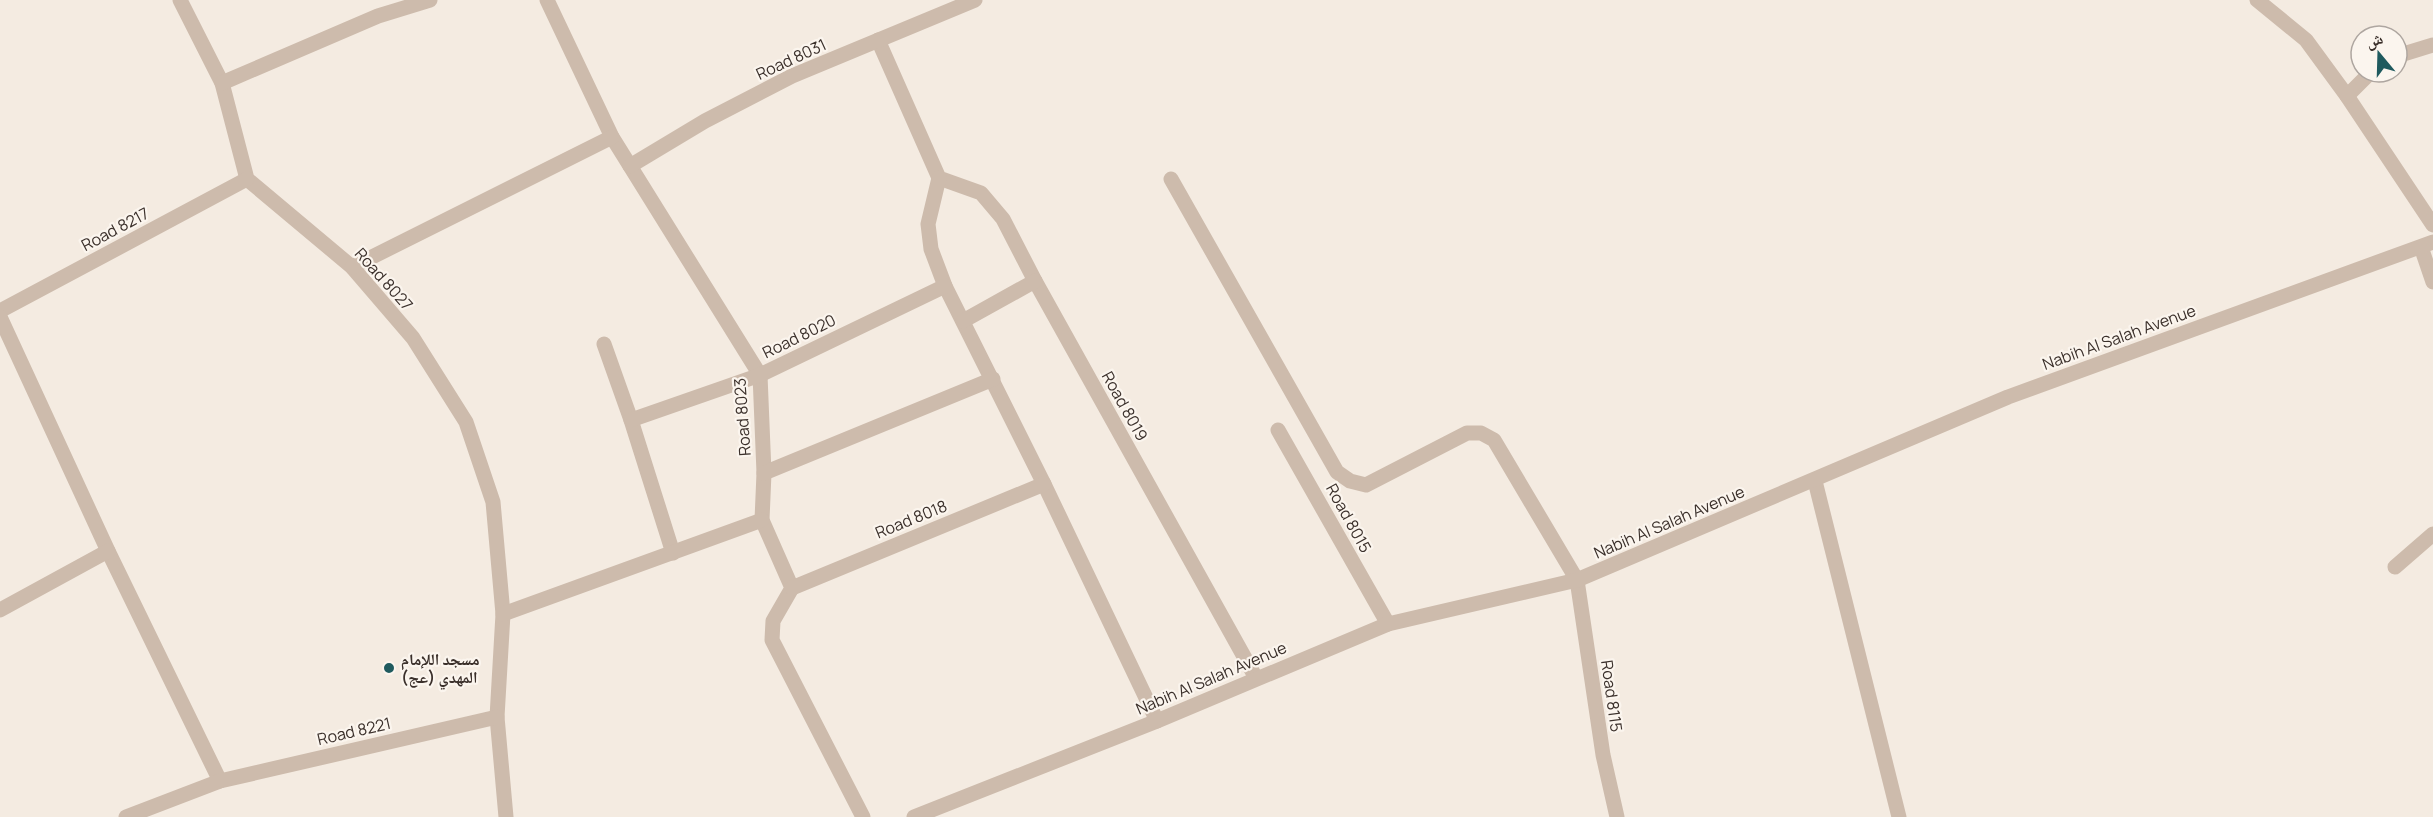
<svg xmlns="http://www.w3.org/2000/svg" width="2433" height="817" viewBox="0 0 2433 817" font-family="Manrope,'Noto Naskh Arabic',sans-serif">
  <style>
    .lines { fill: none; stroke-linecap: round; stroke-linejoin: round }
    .minor { stroke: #cdbbac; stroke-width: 15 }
    .poi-dot { fill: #1f5a5e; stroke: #fbf5ee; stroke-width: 2 }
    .labels { text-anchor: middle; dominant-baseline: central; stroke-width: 4.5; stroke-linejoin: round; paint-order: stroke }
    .street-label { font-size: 16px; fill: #3b302b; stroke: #fbf5ee }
    .poi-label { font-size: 16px; font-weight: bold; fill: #3b302b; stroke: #fbf5ee; text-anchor: start }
  </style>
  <rect width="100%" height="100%" fill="#f4ebe1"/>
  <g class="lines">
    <g class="minor">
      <polyline points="180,0 222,83 247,179 352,267 413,338 466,422 493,502 503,614 497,717 506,817"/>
      <polyline points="547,0 612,137 760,375 764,473 762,520 792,588 773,621 772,640 863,817"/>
      <polyline points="2257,0 2306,40 2347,96 2433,225"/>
      <polyline points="878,40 939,178 981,193 1003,219 1035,281 1256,678"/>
      <polyline points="2397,56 2433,45"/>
      <polyline points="222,83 378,16 430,0"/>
      <polyline points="2347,96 2371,72"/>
      <polyline points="630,166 705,121 792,76 975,0"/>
      <polyline points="939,178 928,224 931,249 945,286 1044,484 1157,721"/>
      <polyline points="1171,179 1337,472 1350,481 1366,485 1467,433 1481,433 1494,440 1577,580 1603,755 1617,817"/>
      <polyline points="2421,247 2433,282"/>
      <polyline points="352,267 612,137"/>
      <polyline points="0,311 247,179"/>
      <polyline points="0,317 108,551 220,781"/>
      <polyline points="963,321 1035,281"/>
      <polyline points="604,344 631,420 673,553"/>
      <polyline points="631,420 760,375 945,286"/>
      <polyline points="1278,430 1388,624"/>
      <polyline points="764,473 993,379"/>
      <polyline points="1815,481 1899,817"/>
      <polyline points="2395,567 2433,534"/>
      <polyline points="792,588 1044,484"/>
      <polyline points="0,610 108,551"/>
      <polyline points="503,614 762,520"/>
      <polyline points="126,817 220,781 497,717"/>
      <polyline points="914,817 1157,721 1388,624 1577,580 2008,397 2433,242"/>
    </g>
  </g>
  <circle class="poi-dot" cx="389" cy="668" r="6"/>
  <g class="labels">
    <g class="street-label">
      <text transform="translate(791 59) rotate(-25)">Road 8031</text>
      <text transform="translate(115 229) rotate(-28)">Road 8217</text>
      <text transform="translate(384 279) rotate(48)">Road 8027</text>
      <text transform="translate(799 336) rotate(-26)">Road 8020</text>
      <text transform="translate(2119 337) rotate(-20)">Nabih Al Salah Avenue</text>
      <text transform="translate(1125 406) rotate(61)">Road 8019</text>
      <text transform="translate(742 417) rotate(-94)">Road 8023</text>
      <text transform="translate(1349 518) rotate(61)">Road 8015</text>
      <text transform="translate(911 519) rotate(-22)">Road 8018</text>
      <text transform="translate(1669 522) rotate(-23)">Nabih Al Salah Avenue</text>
      <text transform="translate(1211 678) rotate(-23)">Nabih Al Salah Avenue</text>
      <text transform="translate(1612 696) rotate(82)">Road 8115</text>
      <text transform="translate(354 731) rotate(-13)">Road 8221</text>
    </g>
    <g class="poi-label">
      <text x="401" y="659">مسجد اللإمام<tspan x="401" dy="18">المهدي (عج)</tspan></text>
    </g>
  </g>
  <g transform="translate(2379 54) rotate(341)"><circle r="28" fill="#fbf5ee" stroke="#aea6a0" stroke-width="1.5"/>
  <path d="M0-4.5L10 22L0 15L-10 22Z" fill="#1f5a5e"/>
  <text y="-9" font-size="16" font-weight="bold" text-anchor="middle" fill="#3b302b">ش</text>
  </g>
</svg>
